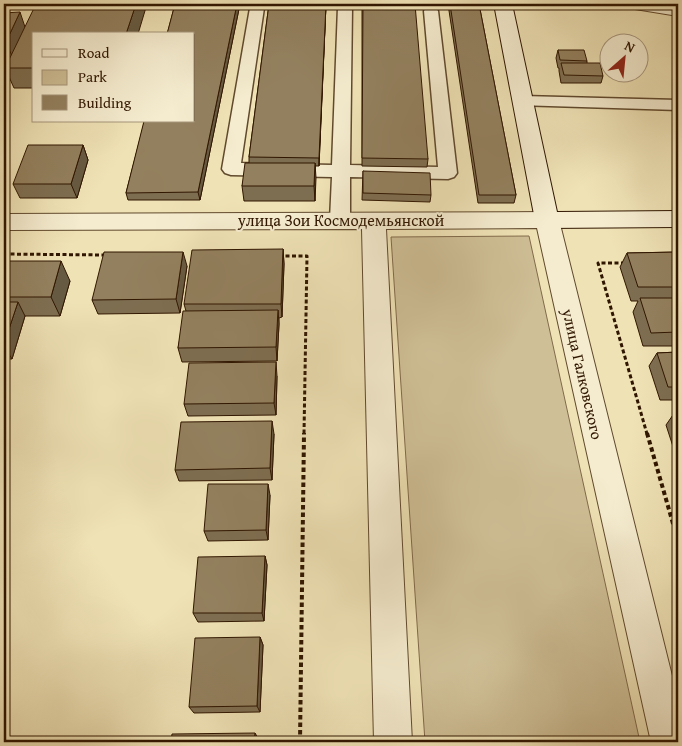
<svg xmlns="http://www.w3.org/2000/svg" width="682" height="746" viewBox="0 0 682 746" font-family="'Gentium Book Plus',serif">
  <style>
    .green { fill: #cfbf96; stroke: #806a4b }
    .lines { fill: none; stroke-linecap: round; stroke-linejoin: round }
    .lane-casing { stroke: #60492d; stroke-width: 3 }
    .street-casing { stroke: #60492d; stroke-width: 2 }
    .secondary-casing { stroke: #301600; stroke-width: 2 }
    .path-far1 { stroke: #301600; stroke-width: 3; stroke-dasharray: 4 2.5; stroke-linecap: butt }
    .path { stroke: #301600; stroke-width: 4; stroke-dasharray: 4.5 3; stroke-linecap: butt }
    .lane { fill: #f5eccf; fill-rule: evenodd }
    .street { fill: #f5eccf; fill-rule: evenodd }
    .secondary { fill: #f5eccf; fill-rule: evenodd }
    .wall { fill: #7e6e51; stroke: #301600 }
    .shaded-wall { fill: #675a42; stroke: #301600 }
    .building { fill: #93805e; stroke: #301600 }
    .labels { text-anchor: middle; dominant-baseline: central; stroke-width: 4; stroke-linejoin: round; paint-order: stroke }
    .street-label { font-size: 16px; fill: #301600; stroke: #f5eccf }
  </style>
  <rect width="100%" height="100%" fill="#efe2b5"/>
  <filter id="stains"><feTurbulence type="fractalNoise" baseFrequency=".004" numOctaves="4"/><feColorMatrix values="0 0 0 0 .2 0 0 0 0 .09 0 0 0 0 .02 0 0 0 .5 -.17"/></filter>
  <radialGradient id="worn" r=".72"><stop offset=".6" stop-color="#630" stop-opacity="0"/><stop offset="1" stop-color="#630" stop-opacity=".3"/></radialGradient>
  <polygon class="green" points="529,236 640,742 425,742 391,237"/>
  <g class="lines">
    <g class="lane-casing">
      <g id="lane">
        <polygon points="256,4 262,5 264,8 241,163 332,165 338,7 340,4 350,4 352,7 350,165 438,167 424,11 426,8 436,8 438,11 457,173 454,177 448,179 350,177 350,220 347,225 340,227 333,225 330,220 332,177 231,175 225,173 222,169 250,8"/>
        <polygon points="523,96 678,100 678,110 517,105 515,101 517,97"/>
      </g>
    </g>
    <g class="street-casing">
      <g id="street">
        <polygon points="626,4 666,4 678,6 678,16 635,9 629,8"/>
        <polygon points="547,212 555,214 559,220 678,700 678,742 651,742 537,228 386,229 412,742 374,742 362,229 4,230 4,214"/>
      </g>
    </g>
    <g class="secondary-casing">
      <polygon id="secondary" points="494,4 512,4 557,212 678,211 678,227 547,228 539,226 535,220"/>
    </g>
    <g class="path-far1">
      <polyline points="4,254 106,255"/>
      <polyline points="279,256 307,256 304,434"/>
      <polyline points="625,263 598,263 647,434"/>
    </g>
    <g class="path">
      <polyline points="647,433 678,541"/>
      <polyline points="300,742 304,433"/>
    </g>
    <use href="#lane" class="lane"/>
    <use href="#street" class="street"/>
    <use href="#secondary" class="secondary"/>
  </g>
  <g class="wall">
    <polygon points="175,4 240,4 200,200 128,200 126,193"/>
    <polygon points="269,4 326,4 319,166 315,166 315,201 244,201 242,186 249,163 249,157"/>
    <polygon points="362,4 428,159 427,167 362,166"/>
    <polygon points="448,4 479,4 516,195 514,203 478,203"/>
    <polygon points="4,13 25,27 34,34 34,88 14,88 5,68 8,63 4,63"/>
    <polygon points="558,50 587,61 587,63 603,76 601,83 561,83 559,71 559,68 558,68 556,58"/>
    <polygon points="83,145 88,160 77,198 20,198 13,184"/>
    <polygon points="363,171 431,195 430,202 362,200"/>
    <polygon points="283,249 284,264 282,317 279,318 279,324 277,361 182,362 178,348 186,311 184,304"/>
    <polygon points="678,252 678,346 643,346 633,312 638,301 631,301 620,267 627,253"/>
    <polygon points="4,261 70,281 60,316 25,316 12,359 4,359"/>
    <polygon points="187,266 180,313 98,314 92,300"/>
    <polygon points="678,352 678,400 660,400 649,366 657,353"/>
    <polygon points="277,376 276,415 188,416 184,404"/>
    <polygon points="675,412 678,412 678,462 666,425"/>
    <polygon points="274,434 272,480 179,481 175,470"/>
    <polygon points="270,495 268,540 208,541 204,531"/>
    <polygon points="265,556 267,565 264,621 198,622 193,613"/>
    <polygon points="260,637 263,645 260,712 194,713 189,707"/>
  </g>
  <g class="shaded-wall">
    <polygon points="136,4 147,4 138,34 126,34"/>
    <polygon points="237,4 240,4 200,200 198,192"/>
    <polygon points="326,4 319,166 319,158"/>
    <polygon points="20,12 27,33 15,63 6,42"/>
    <polygon points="83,145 88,160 77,198 71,184"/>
    <polygon points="315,163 316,178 315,201 314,186"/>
    <polygon points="283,249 284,264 282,317 281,304"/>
    <polygon points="183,252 187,266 180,313 176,299"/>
    <polygon points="61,261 70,281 60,316 51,297"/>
    <polygon points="18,302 25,316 12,359 4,346 4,344"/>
    <polygon points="278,310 279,324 277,361 276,347"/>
    <polygon points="276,362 277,376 276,415 274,403"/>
    <polygon points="4,373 8,380 4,394"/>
    <polygon points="272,421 274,434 272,480 270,468"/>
    <polygon points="268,484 270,495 268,540 266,530"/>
    <polygon points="265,556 267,565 264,621 262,613"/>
    <polygon points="260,637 263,645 260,712 257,706"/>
    <polygon points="255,733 258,738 257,742 254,742"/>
  </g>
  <g class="building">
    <polygon points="36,4 136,4 126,34 34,34 34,68 5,68"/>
    <polygon points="175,4 237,4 198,192 126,193 144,121 194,121 194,34 167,34"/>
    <polygon points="269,4 326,4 319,158 249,157"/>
    <polygon points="363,4 415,4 428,159 362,158"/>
    <polygon points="450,4 479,4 516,195 479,195"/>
    <polygon points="20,12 6,42 4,42 4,13"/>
    <polygon points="558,50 584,50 587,61 560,60"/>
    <polygon points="561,63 600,63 603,76 564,75"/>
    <polygon points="28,145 83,145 71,184 13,184"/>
    <polygon points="245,163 315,163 314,186 242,186"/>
    <polygon points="363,171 430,173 431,195 363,193"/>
    <polygon points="283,249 281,304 184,304 192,250"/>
    <polygon points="104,252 183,252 176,299 92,300"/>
    <polygon points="678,252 678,287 638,287 627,253"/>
    <polygon points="4,261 61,261 51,297 4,297"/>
    <polygon points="640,298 678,298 678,332 651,333"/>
    <polygon points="4,302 18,302 4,344"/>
    <polygon points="278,310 276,347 178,348 183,311"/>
    <polygon points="678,352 678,387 668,387 657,353"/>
    <polygon points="276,362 274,403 184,404 189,363"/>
    <polygon points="675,412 678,412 678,422"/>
    <polygon points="272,421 270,468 175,470 181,422"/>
    <polygon points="208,484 268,484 266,530 204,531"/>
    <polygon points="265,556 262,613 193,613 198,557"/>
    <polygon points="260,637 257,706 189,707 195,638"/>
    <polygon points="255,733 254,742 171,742 172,734"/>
  </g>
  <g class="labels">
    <g class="street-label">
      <text x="341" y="220">улица Зои Космодемьянской</text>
      <text transform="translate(583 374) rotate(77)">улица Галковского</text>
    </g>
  </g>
  <rect width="682" height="746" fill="none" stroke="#efe2b5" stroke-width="20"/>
  <rect x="5" y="5" width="672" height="736" fill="none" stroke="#301600" stroke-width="2.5"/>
  <rect x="10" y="10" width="662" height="726" fill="none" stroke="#301600"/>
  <rect x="32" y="32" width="162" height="90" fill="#f5eccf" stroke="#a6967c"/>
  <rect x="42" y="49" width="25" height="8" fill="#f5eccf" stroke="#a6967c"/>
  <text x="78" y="58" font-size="15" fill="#301600">Road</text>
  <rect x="42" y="70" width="25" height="15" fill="#cfbf96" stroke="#a6967c"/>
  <text x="78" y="82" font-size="15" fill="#301600">Park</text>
  <rect x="42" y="95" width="25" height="15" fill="#93805e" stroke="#a6967c"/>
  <text x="78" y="108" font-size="15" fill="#301600">Building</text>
  <g transform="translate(624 58) rotate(27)"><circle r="24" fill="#f5eccf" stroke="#a6967c"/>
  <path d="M0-4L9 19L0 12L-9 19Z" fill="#8f2418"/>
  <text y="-8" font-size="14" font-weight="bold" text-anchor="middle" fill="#301600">N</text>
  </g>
  <rect width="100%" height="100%" filter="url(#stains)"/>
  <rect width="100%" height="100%" fill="url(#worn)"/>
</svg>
